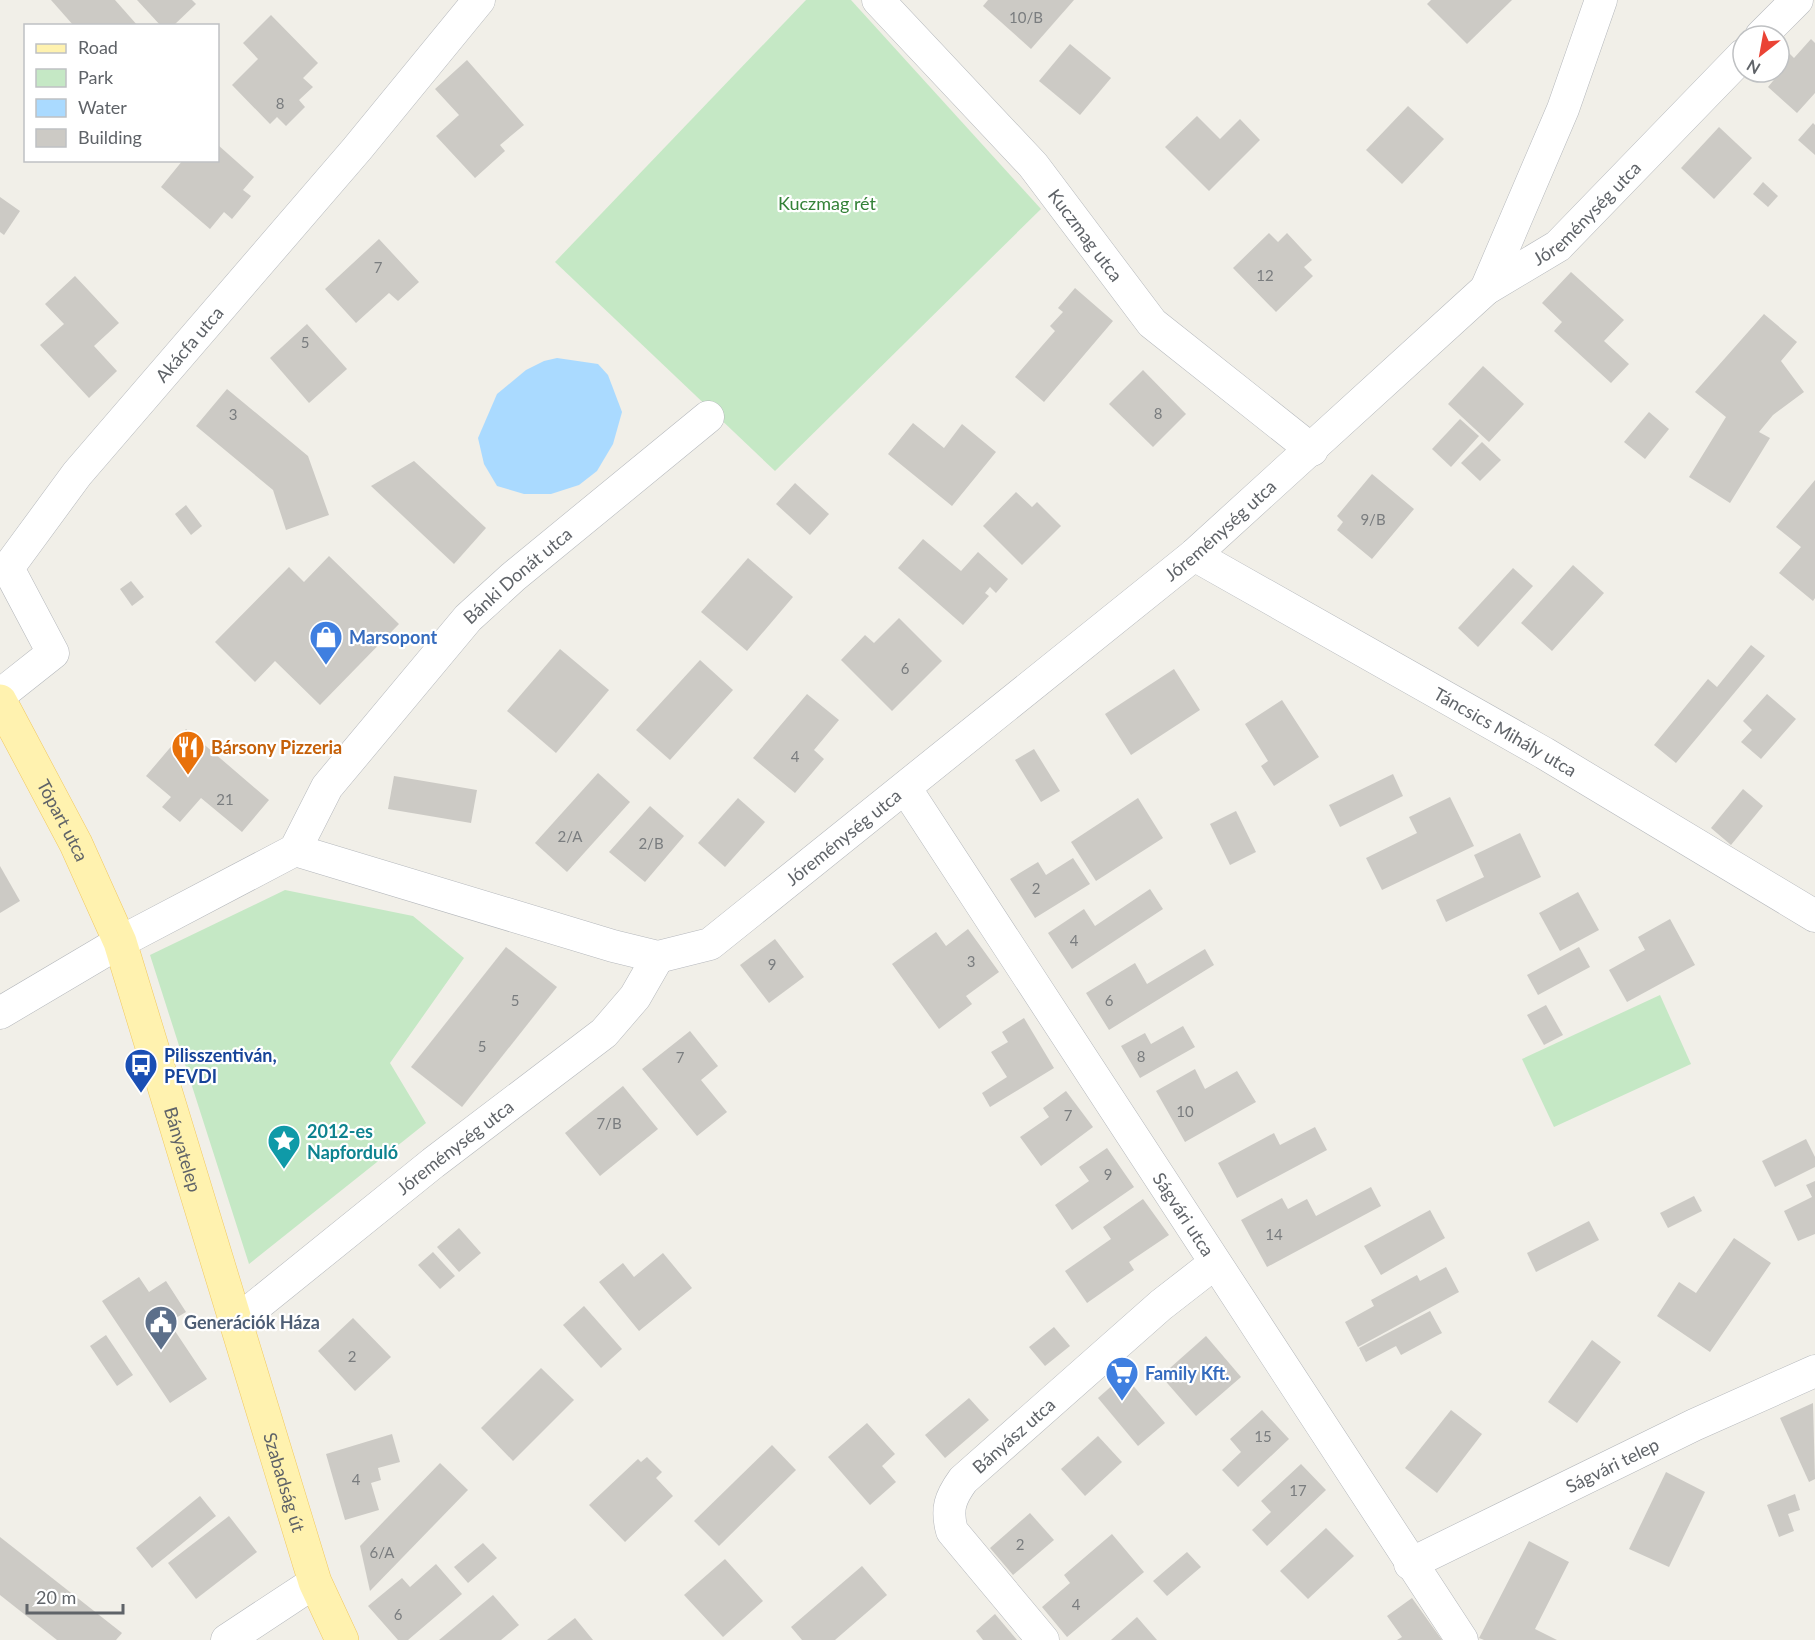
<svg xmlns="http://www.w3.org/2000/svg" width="1815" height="1640" viewBox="0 0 1815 1640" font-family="Lato,sans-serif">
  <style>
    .green { fill: #c5e8c5 }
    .water { fill: #aadaff }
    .building { fill: #cccac5 }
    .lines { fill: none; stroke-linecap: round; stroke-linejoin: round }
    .minor-casing { stroke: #b5b8bc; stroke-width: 33 }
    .major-casing { stroke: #f2c960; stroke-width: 34 }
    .minor { stroke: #fff; stroke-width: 32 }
    .major { stroke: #fff2af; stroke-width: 33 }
    .labels { text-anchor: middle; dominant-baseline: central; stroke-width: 4.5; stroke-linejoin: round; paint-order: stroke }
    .number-label { font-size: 15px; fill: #7a7d7f }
    .park-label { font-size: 18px; fill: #348238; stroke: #fff }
    .street-label { font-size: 18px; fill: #5f6368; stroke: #fff }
    .shop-label { font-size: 18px; font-weight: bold; fill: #366cbe; stroke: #fff; text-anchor: start }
    .food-label { font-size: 18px; font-weight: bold; fill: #c56008; stroke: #fff; text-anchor: start }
    .transit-label { font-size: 18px; font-weight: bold; fill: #164399; stroke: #fff; text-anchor: start }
    .culture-label { font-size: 18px; font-weight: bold; fill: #0d838f; stroke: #fff; text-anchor: start }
    .service-label { font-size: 18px; font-weight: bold; fill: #4e5e75; stroke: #fff; text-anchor: start }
  </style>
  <rect width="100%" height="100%" fill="#f1efe8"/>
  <g class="green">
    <polygon points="806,0 851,0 1041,209 775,471 555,262"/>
    <polygon points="285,890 413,916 464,958 390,1063 426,1123 249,1264 150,955"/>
    <polygon points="1660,995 1691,1064 1554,1127 1522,1059"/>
  </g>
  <polygon class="water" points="557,358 598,364 608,375 622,412 613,444 597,471 579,485 551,494 524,494 497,486 484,464 478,438 497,394 526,370 544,361"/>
  <g class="building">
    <polygon points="51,0 115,0 138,26 74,26"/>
    <polygon points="137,0 192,0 196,4 173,26 161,26"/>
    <polygon points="988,0 1074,0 1031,49 983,6"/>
    <polygon points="1431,0 1512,0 1467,44 1427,4"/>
    <polygon points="271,15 318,63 303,78 313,87 299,100 305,107 286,126 277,117 270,124 232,85 258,59 243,43"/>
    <polygon points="1811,39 1815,43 1815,93 1797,113 1768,87 1782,70 1779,64 1789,53 1794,58"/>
    <polygon points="1070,44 1111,78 1080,115 1039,81"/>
    <polygon points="467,60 524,125 500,145 505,151 475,178 436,136 459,115 435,89"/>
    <polygon points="1408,106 1444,139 1402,184 1366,150"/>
    <polygon points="1197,116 1220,139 1240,119 1260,140 1209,191 1165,147"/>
    <polygon points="1813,123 1815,125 1815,155 1798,140"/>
    <polygon points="1719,127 1752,158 1714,199 1681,168"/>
    <polygon points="218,145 254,177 243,190 251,196 232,219 224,212 210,229 161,187 183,160 218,160"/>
    <polygon points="1763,182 1778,196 1768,207 1753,194"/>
    <polygon points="0,197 20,211 4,235 0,232"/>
    <polygon points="1269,233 1278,242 1287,233 1312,260 1304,267 1313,276 1276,312 1233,268"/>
    <polygon points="379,239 419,282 398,301 389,293 356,323 325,289"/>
    <polygon points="1571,272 1624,320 1604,341 1629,364 1611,383 1554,331 1562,322 1542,303"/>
    <polygon points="75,276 119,323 94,346 117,371 89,398 40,345 64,324 45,304"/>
    <polygon points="1075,288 1113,321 1044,402 1015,377 1055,331 1050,326 1063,312 1058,308"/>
    <polygon points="1764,314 1797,342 1781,361 1804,392 1773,415 1759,432 1770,438 1730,503 1689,477 1726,417 1695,392"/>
    <polygon points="307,324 347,369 309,403 270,358"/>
    <polygon points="1483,366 1524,404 1489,442 1448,404"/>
    <polygon points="1143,370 1186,414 1153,447 1109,404"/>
    <polygon points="227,389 308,456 329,515 286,530 273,490 196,426"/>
    <polygon points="1649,412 1669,429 1645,459 1624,442"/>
    <polygon points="1460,419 1479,436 1451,467 1432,449"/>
    <polygon points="913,423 944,448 962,424 996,452 952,506 888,454"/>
    <polygon points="1482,442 1501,460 1480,481 1461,463"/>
    <polygon points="414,461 486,528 454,564 371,486"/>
    <polygon points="1372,474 1414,509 1372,559 1337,530 1343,522 1337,516"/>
    <polygon points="1815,480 1815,598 1813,601 1779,573 1801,547 1776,527"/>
    <polygon points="795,483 829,514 810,535 776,504"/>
    <polygon points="1016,492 1032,507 1037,502 1061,526 1022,565 983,526"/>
    <polygon points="186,505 202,526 191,535 175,514"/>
    <polygon points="923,539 961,571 978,552 1008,579 996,593 990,587 985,593 989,596 963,625 898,568"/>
    <polygon points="329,556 399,624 320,705 275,661 255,682 215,642 289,567 304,582"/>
    <polygon points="748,558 793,597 747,651 701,612"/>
    <polygon points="1573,565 1604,593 1552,651 1521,623"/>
    <polygon points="1513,568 1533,586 1478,647 1458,628"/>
    <polygon points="131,581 144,597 132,606 120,589"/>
    <polygon points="899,618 942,661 892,711 841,660 865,635 874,643"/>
    <polygon points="1751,645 1765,656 1676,763 1654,745 1708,679 1717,687"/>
    <polygon points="560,649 609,690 556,753 507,711"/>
    <polygon points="700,660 733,690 670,760 636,730"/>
    <polygon points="1174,669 1200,710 1131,755 1105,714"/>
    <polygon points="807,694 839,720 814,750 824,759 795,793 753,758"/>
    <polygon points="1767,694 1796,719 1761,759 1741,742 1752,730 1743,721"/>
    <polygon points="1282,700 1319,757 1274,786 1261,766 1268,761 1245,724"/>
    <polygon points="186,729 269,800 242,832 201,798 180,822 162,807 171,797 146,776"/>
    <polygon points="1034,749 1060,791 1041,802 1015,760"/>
    <polygon points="598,773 630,802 567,872 535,843"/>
    <polygon points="1393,774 1403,796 1340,827 1329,805"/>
    <polygon points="394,776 477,790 471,823 388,809"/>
    <polygon points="1743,789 1763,806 1731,845 1711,828"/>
    <polygon points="1450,797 1474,846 1382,890 1366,858 1417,833 1409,817"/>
    <polygon points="738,798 765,822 725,867 698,843"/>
    <polygon points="1138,798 1163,838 1096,881 1071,842"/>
    <polygon points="650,806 684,836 645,882 609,852"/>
    <polygon points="1236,811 1256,852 1230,865 1210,824"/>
    <polygon points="1520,833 1541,877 1446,922 1436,900 1484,877 1474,855"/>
    <polygon points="1073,858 1090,884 1035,918 1010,879 1038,862 1046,875"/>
    <polygon points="0,866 20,901 0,913"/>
    <polygon points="1150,889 1163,909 1072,969 1048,933 1084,909 1095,926"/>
    <polygon points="1578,892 1599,930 1560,951 1539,913"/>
    <polygon points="1670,919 1695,965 1627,1002 1609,970 1645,950 1638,937"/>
    <polygon points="968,929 999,972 966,996 972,1004 939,1029 892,964 936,932 946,946"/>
    <polygon points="775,939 804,977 769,1003 740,965"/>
    <polygon points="506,947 557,987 462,1107 411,1067"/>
    <polygon points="1579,947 1590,967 1538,995 1527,975"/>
    <polygon points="1205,949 1214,965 1109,1030 1086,993 1135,963 1147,984"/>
    <polygon points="1546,1005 1563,1035 1544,1045 1527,1015"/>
    <polygon points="1024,1018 1054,1068 990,1107 982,1093 1007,1077 991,1052 1008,1042 1002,1032"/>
    <polygon points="1183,1026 1195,1047 1140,1078 1121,1046 1145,1033 1151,1044"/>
    <polygon points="690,1031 718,1066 701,1080 727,1112 697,1136 642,1069"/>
    <polygon points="1195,1069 1205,1089 1237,1071 1256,1102 1185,1142 1156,1091"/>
    <polygon points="623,1086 658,1129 600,1176 565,1133"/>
    <polygon points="1066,1091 1093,1127 1041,1166 1020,1137 1049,1117 1043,1108"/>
    <polygon points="1315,1127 1327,1150 1237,1198 1218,1163 1274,1133 1280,1145"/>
    <polygon points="1806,1139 1815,1157 1815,1167 1775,1187 1762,1161"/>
    <polygon points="1107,1148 1134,1187 1072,1230 1055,1205 1089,1181 1079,1167"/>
    <polygon points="1815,1181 1815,1234 1798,1241 1784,1211 1812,1197 1806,1185"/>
    <polygon points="1371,1187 1381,1206 1267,1267 1241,1220 1282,1198 1288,1209 1307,1199 1316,1216"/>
    <polygon points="1694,1196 1702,1211 1668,1228 1660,1213"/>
    <polygon points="1143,1199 1169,1235 1129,1262 1134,1270 1087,1303 1065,1271 1111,1239 1103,1227"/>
    <polygon points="1430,1210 1445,1238 1381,1275 1364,1246"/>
    <polygon points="1589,1221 1599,1240 1536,1272 1527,1253"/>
    <polygon points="459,1228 481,1253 459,1272 437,1247"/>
    <polygon points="1734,1238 1771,1263 1710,1352 1657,1316 1679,1282 1696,1293"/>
    <polygon points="433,1252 455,1276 440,1289 418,1265"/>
    <polygon points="663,1253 692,1288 639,1331 599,1282 623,1263 634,1277"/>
    <polygon points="1446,1267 1459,1292 1358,1347 1345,1322 1374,1306 1371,1300 1417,1275 1420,1281"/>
    <polygon points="139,1277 149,1292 166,1281 186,1312 169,1322 207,1379 170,1403 102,1301"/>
    <polygon points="584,1306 622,1349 601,1368 563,1325"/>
    <polygon points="1430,1311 1442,1333 1401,1355 1396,1346 1366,1362 1359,1348"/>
    <polygon points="353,1318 391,1357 355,1391 318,1351"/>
    <polygon points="1054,1327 1070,1346 1045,1366 1029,1347"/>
    <polygon points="106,1335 133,1375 117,1386 90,1346"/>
    <polygon points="1206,1336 1241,1377 1196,1416 1161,1376"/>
    <polygon points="1592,1340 1621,1362 1577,1423 1548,1402"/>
    <polygon points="541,1368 574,1400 513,1461 481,1428"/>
    <polygon points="1124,1375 1165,1423 1138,1446 1098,1398"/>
    <polygon points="969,1398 989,1420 945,1458 925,1435"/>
    <polygon points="1813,1403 1815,1479 1809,1482 1780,1418"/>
    <polygon points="1262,1410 1289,1439 1238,1487 1222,1470 1241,1452 1230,1439"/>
    <polygon points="1451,1410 1482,1434 1437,1493 1405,1468"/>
    <polygon points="867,1423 895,1454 882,1466 896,1482 870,1505 828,1457"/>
    <polygon points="392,1434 400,1462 378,1468 381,1480 371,1483 379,1510 345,1520 326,1454"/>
    <polygon points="1098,1436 1122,1462 1085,1496 1061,1469"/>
    <polygon points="772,1445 796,1470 719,1546 694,1521"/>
    <polygon points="647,1457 662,1472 656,1478 673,1496 625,1542 589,1505 638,1459 641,1462"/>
    <polygon points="440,1463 468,1490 370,1591 360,1546"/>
    <polygon points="1301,1464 1326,1490 1267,1546 1252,1530 1271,1512 1261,1501"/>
    <polygon points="1666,1472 1705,1492 1669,1567 1629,1549"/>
    <polygon points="1795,1494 1800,1510 1788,1514 1794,1531 1779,1537 1767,1505"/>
    <polygon points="200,1496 216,1516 152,1568 136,1548"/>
    <polygon points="1030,1513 1054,1540 1013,1575 990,1548"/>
    <polygon points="229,1516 257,1552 196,1599 168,1563"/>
    <polygon points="1326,1528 1354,1556 1308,1599 1280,1571"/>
    <polygon points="1112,1534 1144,1572 1067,1637 1042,1607 1070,1583 1064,1575"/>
    <polygon points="0,1537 122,1633 116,1640 57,1640 0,1595"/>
    <polygon points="1529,1541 1569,1562 1535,1629 1557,1640 1484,1640 1479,1638"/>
    <polygon points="483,1543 497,1558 468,1583 454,1567"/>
    <polygon points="1187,1552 1201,1567 1167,1596 1153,1581"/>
    <polygon points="725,1559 763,1601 723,1637 684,1595"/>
    <polygon points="436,1564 462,1594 408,1640 398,1640 368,1606 402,1578 410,1587"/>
    <polygon points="862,1566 887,1595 835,1640 802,1640 791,1627"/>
    <polygon points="493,1595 519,1625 501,1640 439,1640"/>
    <polygon points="1412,1598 1442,1640 1397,1640 1402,1637 1387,1616"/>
    <polygon points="995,1614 1017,1640 983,1640 976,1631"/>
    <polygon points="1137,1617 1157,1640 1111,1640"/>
    <polygon points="575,1618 593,1640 547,1640"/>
  </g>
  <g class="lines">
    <g class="minor-casing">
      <g id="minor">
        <path id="s1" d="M878,0l155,165 119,158 160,127"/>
        <polyline points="1761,36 1797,0"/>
        <polyline points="1486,289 1563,109 1601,0"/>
        <path id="s2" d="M1194,555l350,198 271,163"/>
        <path id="s3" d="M0,695l53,-42 -45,-85 69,-94 280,-325 122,-149"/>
        <path id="s4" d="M906,789l556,851"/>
        <path id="s5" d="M295,850l318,96 45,11 52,-13 484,-389 292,-266 72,-43 185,-191"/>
        <path id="s6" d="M295,850l32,-63 141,-169 45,-41 195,-160"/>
        <polyline points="0,1013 120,942 295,850"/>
        <path id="s7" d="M236,1322l197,-159 171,-130 31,-36 23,-40"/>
        <path id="s8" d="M1410,1564l284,-139 121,-54"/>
        <polyline points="227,1640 315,1582"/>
        <path id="s9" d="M1043,1640l-91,-109c-6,-22 -2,-33 11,-51l198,-175 54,-42"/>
      </g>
    </g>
    <g class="major-casing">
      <g id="major">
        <path id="s10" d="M0,701l76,143 44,98 195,640 27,58"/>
      </g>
    </g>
    <use href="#minor" class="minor"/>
    <use href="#major" class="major"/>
  </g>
  <defs>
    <g id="shop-pin" transform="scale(1.725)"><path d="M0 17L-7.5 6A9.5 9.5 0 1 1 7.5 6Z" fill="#3f7fe0" stroke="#fff"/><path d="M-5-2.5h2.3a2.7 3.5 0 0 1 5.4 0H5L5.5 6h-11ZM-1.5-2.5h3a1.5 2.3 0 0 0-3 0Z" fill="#fff"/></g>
    <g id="restaurant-pin" transform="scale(1.725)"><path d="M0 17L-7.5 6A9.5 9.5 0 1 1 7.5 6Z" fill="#e8710a" stroke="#fff"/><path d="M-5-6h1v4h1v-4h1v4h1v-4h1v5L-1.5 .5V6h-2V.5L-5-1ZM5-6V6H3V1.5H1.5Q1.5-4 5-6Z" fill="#fff"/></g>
    <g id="bus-pin" transform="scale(1.725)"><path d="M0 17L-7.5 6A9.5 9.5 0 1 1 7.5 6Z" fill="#1a4fb4" stroke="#fff"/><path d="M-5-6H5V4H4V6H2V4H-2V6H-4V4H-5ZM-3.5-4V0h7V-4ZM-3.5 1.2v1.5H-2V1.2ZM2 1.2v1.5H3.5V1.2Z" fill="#fff"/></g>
    <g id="sight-pin" transform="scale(1.725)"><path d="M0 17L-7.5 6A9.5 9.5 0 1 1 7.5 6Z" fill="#0f9aa8" stroke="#fff"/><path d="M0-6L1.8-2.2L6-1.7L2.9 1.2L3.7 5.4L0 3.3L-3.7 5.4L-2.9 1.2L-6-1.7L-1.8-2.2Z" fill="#fff"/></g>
    <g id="civic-pin" transform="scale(1.725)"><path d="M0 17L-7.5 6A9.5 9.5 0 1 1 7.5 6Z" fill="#5c6f8a" stroke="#fff"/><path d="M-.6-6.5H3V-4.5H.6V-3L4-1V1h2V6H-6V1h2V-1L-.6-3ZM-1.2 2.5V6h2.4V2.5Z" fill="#fff"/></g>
    <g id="supermarket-pin" transform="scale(1.725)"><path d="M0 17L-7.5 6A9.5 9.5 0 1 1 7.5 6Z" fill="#3f7fe0" stroke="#fff"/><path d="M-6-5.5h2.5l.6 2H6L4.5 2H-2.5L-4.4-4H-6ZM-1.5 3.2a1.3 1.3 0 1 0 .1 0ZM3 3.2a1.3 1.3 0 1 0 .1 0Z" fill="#fff"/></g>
  </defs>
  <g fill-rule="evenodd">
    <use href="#shop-pin" x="326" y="637"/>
    <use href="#restaurant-pin" x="188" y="747"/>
    <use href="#bus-pin" x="141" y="1065"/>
    <use href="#sight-pin" x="284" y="1141"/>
    <use href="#civic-pin" x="161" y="1322"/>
    <use href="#supermarket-pin" x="1122" y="1373"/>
  </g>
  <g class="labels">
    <g class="number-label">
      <text x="1026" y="17">10/B</text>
      <text x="280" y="103">8</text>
      <text x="378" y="267">7</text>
      <text x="1265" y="275">12</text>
      <text x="305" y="342">5</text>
      <text x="1158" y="413">8</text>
      <text x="233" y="414">3</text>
      <text x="1373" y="519">9/B</text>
      <text x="905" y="668">6</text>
      <text x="795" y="756">4</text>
      <text x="225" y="799">21</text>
      <text x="570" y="836">2/A</text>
      <text x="651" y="843">2/B</text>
      <text x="1036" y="888">2</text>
      <text x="1074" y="940">4</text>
      <text x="971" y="961">3</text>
      <text x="772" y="964">9</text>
      <text x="515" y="1000">5</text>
      <text x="1109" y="1000">6</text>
      <text x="482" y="1046">5</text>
      <text x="1141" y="1056">8</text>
      <text x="680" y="1057">7</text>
      <text x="1185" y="1111">10</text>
      <text x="1068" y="1115">7</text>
      <text x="609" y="1123">7/B</text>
      <text x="1108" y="1174">9</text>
      <text x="1274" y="1234">14</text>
      <text x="352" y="1356">2</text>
      <text x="1263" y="1436">15</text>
      <text x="356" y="1479">4</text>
      <text x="1298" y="1490">17</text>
      <text x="1020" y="1544">2</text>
      <text x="382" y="1552">6/A</text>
      <text x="1076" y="1604">4</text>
      <text x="398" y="1614">6</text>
    </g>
    <g class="park-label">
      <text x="827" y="203">Kuczmag rét</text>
    </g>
    <g class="street-label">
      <text stroke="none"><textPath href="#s5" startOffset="1575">Jóreménység utca</textPath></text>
      <text stroke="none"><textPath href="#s1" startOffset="314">Kuczmag utca</textPath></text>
      <text stroke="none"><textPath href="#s3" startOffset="452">Akácfa utca</textPath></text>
      <text stroke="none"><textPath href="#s5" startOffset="1089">Jóreménység utca</textPath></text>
      <text stroke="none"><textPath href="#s6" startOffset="356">Bánki Donát utca</textPath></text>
      <text stroke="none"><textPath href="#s2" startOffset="358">Táncsics Mihály utca</textPath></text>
      <text stroke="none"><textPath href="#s10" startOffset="135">Tópart utca</textPath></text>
      <text stroke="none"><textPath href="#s5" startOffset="603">Jóreménység utca</textPath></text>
      <text stroke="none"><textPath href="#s7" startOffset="280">Jóreménység utca</textPath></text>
      <text stroke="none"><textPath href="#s10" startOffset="486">Bányatelep</textPath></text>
      <text stroke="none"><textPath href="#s4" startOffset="508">Ságvári utca</textPath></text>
      <text stroke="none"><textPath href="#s9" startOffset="264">Bányász utca</textPath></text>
      <text stroke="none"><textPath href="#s8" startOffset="225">Ságvári telep</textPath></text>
      <text stroke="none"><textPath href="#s10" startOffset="834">Szabadság út</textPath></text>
    </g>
    <g class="shop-label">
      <text x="349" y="637">Marsopont</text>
      <text x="1145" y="1373">Family Kft.</text>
    </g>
    <g class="food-label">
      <text x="211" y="747">Bársony Pizzeria</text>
    </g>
    <g class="transit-label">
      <text x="164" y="1055">Pilisszentiván,<tspan x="164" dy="21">PEVDI</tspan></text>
    </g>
    <g class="culture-label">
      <text x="307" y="1131">2012-es<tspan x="307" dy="21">Napforduló</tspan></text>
    </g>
    <g class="service-label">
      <text x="184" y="1322">Generációk Háza</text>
    </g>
  </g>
  <rect x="24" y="24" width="195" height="138" fill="#ffffff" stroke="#bfc1c3" stroke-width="1.5"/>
  <rect x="36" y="44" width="30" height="9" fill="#fff2af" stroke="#bfc1c3" stroke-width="1.5"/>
  <text x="78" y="54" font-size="18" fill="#5f6368">Road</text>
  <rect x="36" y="69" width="30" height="18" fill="#c5e8c5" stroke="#bfc1c3" stroke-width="1.5"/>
  <text x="78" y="84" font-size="18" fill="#5f6368">Park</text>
  <rect x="36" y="99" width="30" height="18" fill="#aadaff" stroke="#bfc1c3" stroke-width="1.5"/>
  <text x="78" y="114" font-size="18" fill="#5f6368">Water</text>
  <rect x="36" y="129" width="30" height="18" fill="#cccac5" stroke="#bfc1c3" stroke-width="1.5"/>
  <text x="78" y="144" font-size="18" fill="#5f6368">Building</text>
  <g transform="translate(1761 54) rotate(211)"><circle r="28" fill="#ffffff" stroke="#bfc1c3" stroke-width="1.5"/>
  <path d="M0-4.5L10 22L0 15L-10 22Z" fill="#ea4335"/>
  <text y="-9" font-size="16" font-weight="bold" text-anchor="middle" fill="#5f6368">N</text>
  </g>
  <path d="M27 1604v9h96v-9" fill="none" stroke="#5f6368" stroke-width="3"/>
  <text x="36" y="1604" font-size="18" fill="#5f6368" stroke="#ffffff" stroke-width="4.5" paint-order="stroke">20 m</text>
</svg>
